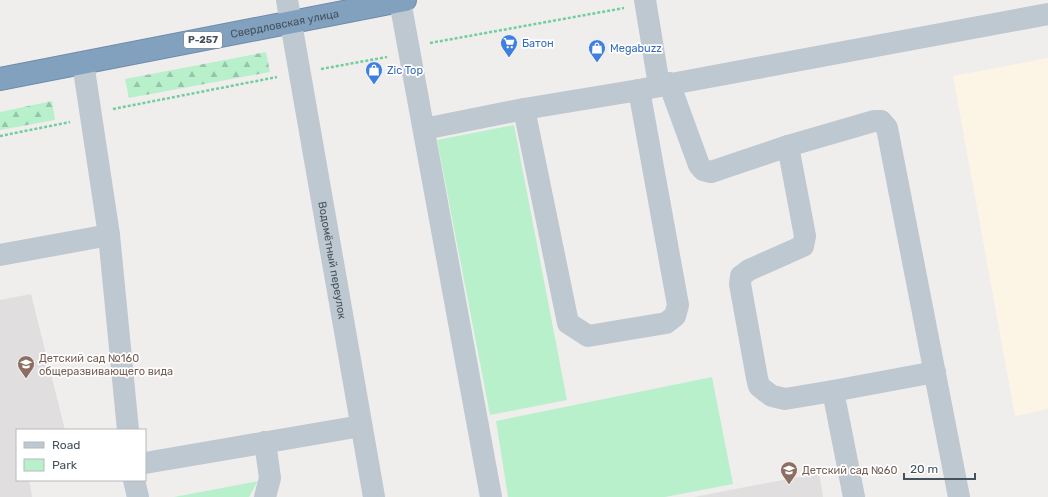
<svg xmlns="http://www.w3.org/2000/svg" width="1048" height="497" viewBox="0 0 1048 497" font-family="Rubik,sans-serif">
  <style>
    .commercial { fill: #fcf4e4 }
    .education { fill: #e1dedf }
    .green { fill: #b9f0cc }
    .forest { fill: url(#forest-firs) }
    .lines { fill: none; stroke-linecap: round; stroke-linejoin: round }
    .highway-casing { stroke: #6e8caa; stroke-width: 24 }
    .path { stroke: #70cf9d; stroke-width: 2.5; stroke-dasharray: 3 2; stroke-linecap: butt }
    .minor { stroke: #bdc8d0; stroke-width: 22 }
    .highway { stroke: #82a1be; stroke-width: 22 }
    .labels { text-anchor: middle; dominant-baseline: central; stroke-width: 3.5; stroke-linejoin: round; paint-order: stroke }
    .shield { fill: #fff; stroke: #7d858c; stroke-width: 1 }
    .shield-label { font-size: 10px; font-weight: bold; fill: #45515b }
    .street-label { font-size: 11px; fill: #45515b; stroke: #fff }
    .shop-label { font-size: 11px; fill: #366cbe; stroke: #fff; text-anchor: start }
    .education-label { font-size: 11px; fill: #785e54; stroke: #fff; text-anchor: start }
  </style>
  <defs>
    <pattern id="forest-firs" width="22" height="20" patternUnits="userSpaceOnUse"><rect width="22" height="20" fill="#b9f0cc"/><path d="M5 1l3.5 6h-7zM16 11l3.5 6h-7z" fill="#98c5a9"/></pattern>
  </defs>
  <rect width="100%" height="100%" fill="#f0eded"/>
  <polygon class="commercial" points="1048,58 1048,409 1015,416 953,76"/>
  <g class="education">
    <polygon points="31,294 65,430 17,430 17,480 29,480 32,497 0,497 0,300"/>
    <polygon points="819,473 823,497 694,497"/>
  </g>
  <g class="green">
    <polygon points="514,125 567,400 490,415 437,140"/>
    <polygon points="712,377 733,484 665,497 508,497 496,421"/>
    <polygon points="258,481 249,497 174,497"/>
  </g>
  <g class="forest">
    <polygon points="266,52 270,72 129,98 125,79"/>
    <polygon points="52,101 55,120 0,130 0,112"/>
  </g>
  <g class="lines">
    <g class="highway-casing">
      <g id="highway">
        <path id="s2" d="M0,79l405,-79"/>
      </g>
    </g>
    <g class="path">
      <polyline points="430,43 624,8"/>
      <polyline points="321,69 387,57"/>
      <polyline points="113,109 277,77"/>
      <polyline points="0,136 70,122"/>
    </g>
    <g class="minor">
      <path id="s1" d="M287,0l87,497"/>
      <polyline points="645,0 659,85 669,83 699,165 703,170 711,172 788,146 805,236 803,246 749,270 741,276 740,284 757,378 759,386 765,391 772,396 785,399 833,391 935,372"/>
      <polyline points="400,1 491,497"/>
      <polyline points="524,109 568,323 588,336 666,323 675,316 678,305 639,90"/>
      <polyline points="424,129 524,109 639,90 1048,14"/>
      <polyline points="788,146 874,121 881,121 887,128 959,497"/>
      <polyline points="109,235 128,430"/>
      <polyline points="0,255 109,235 83,63"/>
      <polyline points="833,391 854,497"/>
      <polyline points="265,442 270,478 265,497"/>
      <polyline points="145,463 361,426"/>
      <polyline points="134,480 138,497"/>
    </g>
    <use href="#highway" class="highway"/>
  </g>
  <defs>
    <g id="supermarket-pin" transform="scale(0.9)"><path d="M0 17L-7.5 6A9.5 9.5 0 1 1 7.5 6Z" fill="#3f7fe0" stroke="#fff"/><path d="M-6-5.5h2.5l.6 2H6L4.5 2H-2.5L-4.4-4H-6ZM-1.5 3.2a1.3 1.3 0 1 0 .1 0ZM3 3.2a1.3 1.3 0 1 0 .1 0Z" fill="#fff"/></g>
    <g id="shop-pin" transform="scale(0.9)"><path d="M0 17L-7.5 6A9.5 9.5 0 1 1 7.5 6Z" fill="#3f7fe0" stroke="#fff"/><path d="M-5-2.5h2.3a2.7 3.5 0 0 1 5.4 0H5L5.5 6h-11ZM-1.5-2.5h3a1.5 2.3 0 0 0-3 0Z" fill="#fff"/></g>
    <g id="school-pin" transform="scale(0.9)"><path d="M0 17L-7.5 6A9.5 9.5 0 1 1 7.5 6Z" fill="#8d6e63" stroke="#fff"/><path d="M0-5L7-2L0 1L-7-2ZM-4 1L0 2.5L4 1V4Q0 6-4 4Z" fill="#fff"/></g>
  </defs>
  <g fill-rule="evenodd">
    <use href="#supermarket-pin" x="509" y="43"/>
    <use href="#shop-pin" x="597" y="48"/>
    <use href="#shop-pin" x="374" y="70"/>
    <use href="#school-pin" x="26" y="364"/>
    <use href="#school-pin" x="789" y="470"/>
  </g>
  <g class="labels">
    <rect class="shield" x="184" y="32" width="38" height="16" rx="3"/>
    <g class="shield-label">
      <text x="203" y="40">Р-257</text>
    </g>
    <g class="street-label">
      <text stroke="none"><textPath href="#s2" startOffset="290">Свердловская улица</textPath></text>
      <text stroke="none"><textPath href="#s1" startOffset="264">Водомётный переулок</textPath></text>
    </g>
    <g class="shop-label">
      <text x="522" y="43">Батон</text>
      <text x="610" y="48">Megabuzz</text>
      <text x="387" y="70">Zic Top</text>
    </g>
    <g class="education-label">
      <text x="39" y="358">Детский сад №160<tspan x="39" dy="13">общеразвивающего вида</tspan></text>
      <text x="802" y="470">Детский сад №60</text>
    </g>
  </g>
  <rect x="16" y="429" width="130" height="52" fill="#ffffff" stroke="#b5b9bd"/>
  <rect x="24" y="442" width="20" height="6" fill="#bdc8d0" stroke="#b5b9bd"/>
  <text x="52" y="449" font-size="12" fill="#45515b">Road</text>
  <rect x="24" y="459" width="20" height="12" fill="#b9f0cc" stroke="#b5b9bd"/>
  <text x="52" y="469" font-size="12" fill="#45515b">Park</text>
  <path d="M904 473v6h71v-6" fill="none" stroke="#45515b" stroke-width="2"/>
  <text x="910" y="473" font-size="12" fill="#45515b" stroke="#ffffff" stroke-width="3" paint-order="stroke">20 m</text>
</svg>
